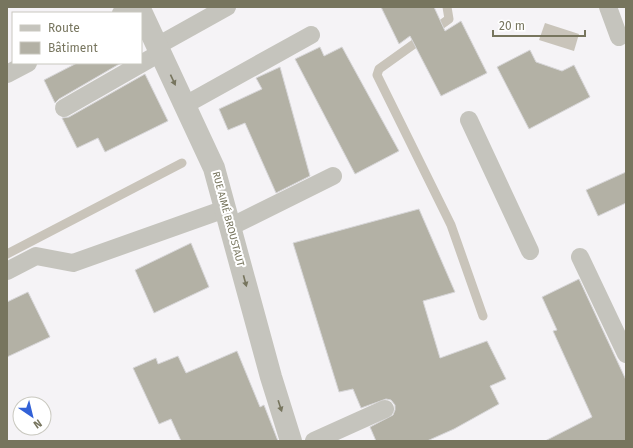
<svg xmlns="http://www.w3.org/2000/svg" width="633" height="448" viewBox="0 0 633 448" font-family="'Fira Sans',sans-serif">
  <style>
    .water { fill: #c9c4ba }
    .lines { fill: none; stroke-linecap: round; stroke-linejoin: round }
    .stream { stroke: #c9c4ba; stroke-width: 9 }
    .building { fill: #b3b1a5; stroke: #d7d6d8 }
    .lane { stroke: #c5c4bd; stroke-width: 18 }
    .street { stroke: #c5c4bd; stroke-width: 22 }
    .oneway { fill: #77755e }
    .labels { text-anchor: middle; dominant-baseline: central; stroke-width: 4; stroke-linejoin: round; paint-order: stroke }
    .street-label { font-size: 10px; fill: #77755e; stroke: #fff }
  </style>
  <rect width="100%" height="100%" fill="#f5f3f6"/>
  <polygon class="water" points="545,23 579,34 574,51 539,40"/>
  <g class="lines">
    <g class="stream">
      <polyline points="447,7 449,19 379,69 377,75 451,225 483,316"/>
      <polyline points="7,254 182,163"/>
    </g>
  </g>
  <g class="building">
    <polygon points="381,7 434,7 445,31 461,21 487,73 441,96 410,36 399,44"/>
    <polygon points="320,47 324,56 342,47 399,151 355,174 295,59"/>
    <polygon points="530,50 536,62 562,71 574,65 590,97 529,129 497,67"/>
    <polygon points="77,63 121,63 59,99 55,103 44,80"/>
    <polygon points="280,67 310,176 276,193 245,123 228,130 219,109 262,89 256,78"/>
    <polygon points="145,74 168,121 105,152 98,138 77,148 62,118 69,117"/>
    <polygon points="626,172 626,203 598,216 586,190"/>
    <polygon points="419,209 455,292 423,301 440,358 487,341 506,379 490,386 499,404 454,429 427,441 376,441 370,427 393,415 395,410 395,405 391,400 386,399 361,408 353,389 339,392 293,243"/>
    <polygon points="191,243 209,287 154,313 135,270"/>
    <polygon points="579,279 626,380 626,441 545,441 592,417 553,331 557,330 542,297"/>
    <polygon points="28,292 50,337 7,357 7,302"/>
    <polygon points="237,351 260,407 264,405 278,441 181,441 171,419 159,424 133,368 156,358 158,364 178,356 186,373"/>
  </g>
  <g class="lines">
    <g class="lane">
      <polyline points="608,7 619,37"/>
      <polyline points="121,13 132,7"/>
      <polyline points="157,46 227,7"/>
      <polyline points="7,74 28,63"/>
      <polyline points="185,105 311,35"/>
      <polyline points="64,108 160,53"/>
      <polyline points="469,120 530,251"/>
      <polyline points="230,227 333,176"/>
      <polyline points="580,257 626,354"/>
      <polyline points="7,271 36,256 73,263 225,209"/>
      <polyline points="314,441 385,409"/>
    </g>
    <polyline class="street" points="139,7 214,168 271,377 291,441"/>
  </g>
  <defs><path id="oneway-solid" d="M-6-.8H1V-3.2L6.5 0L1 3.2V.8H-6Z"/></defs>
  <g class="oneway">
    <use href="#oneway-solid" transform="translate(173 80) rotate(65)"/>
    <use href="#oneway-solid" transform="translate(245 281) rotate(75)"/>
    <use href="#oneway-solid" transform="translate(280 406) rotate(72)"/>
  </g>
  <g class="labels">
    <g class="street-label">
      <text transform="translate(228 219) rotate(75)">RUE AIMÉ BROUSTAUT</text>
    </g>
  </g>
  <rect width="633" height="448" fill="none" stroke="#77755e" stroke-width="16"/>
  <rect x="12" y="12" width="130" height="52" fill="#ffffff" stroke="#c9c8bf"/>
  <rect x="20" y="25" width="20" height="6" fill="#c5c4bd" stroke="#c9c8bf"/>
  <text x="48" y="32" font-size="12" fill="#77755e">Route</text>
  <rect x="20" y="42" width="20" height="12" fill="#b3b1a5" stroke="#c9c8bf"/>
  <text x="48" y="52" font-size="12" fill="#77755e">Bâtiment</text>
  <g transform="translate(32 416) rotate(145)"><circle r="19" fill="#ffffff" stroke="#c9c8bf"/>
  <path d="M0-3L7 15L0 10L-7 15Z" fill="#3261d7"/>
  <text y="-6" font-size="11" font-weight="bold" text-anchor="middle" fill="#77755e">N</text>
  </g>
  <path d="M493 30v6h92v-6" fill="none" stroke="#77755e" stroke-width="2"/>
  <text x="499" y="30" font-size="12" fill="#77755e" stroke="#ffffff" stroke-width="3" paint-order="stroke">20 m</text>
</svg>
